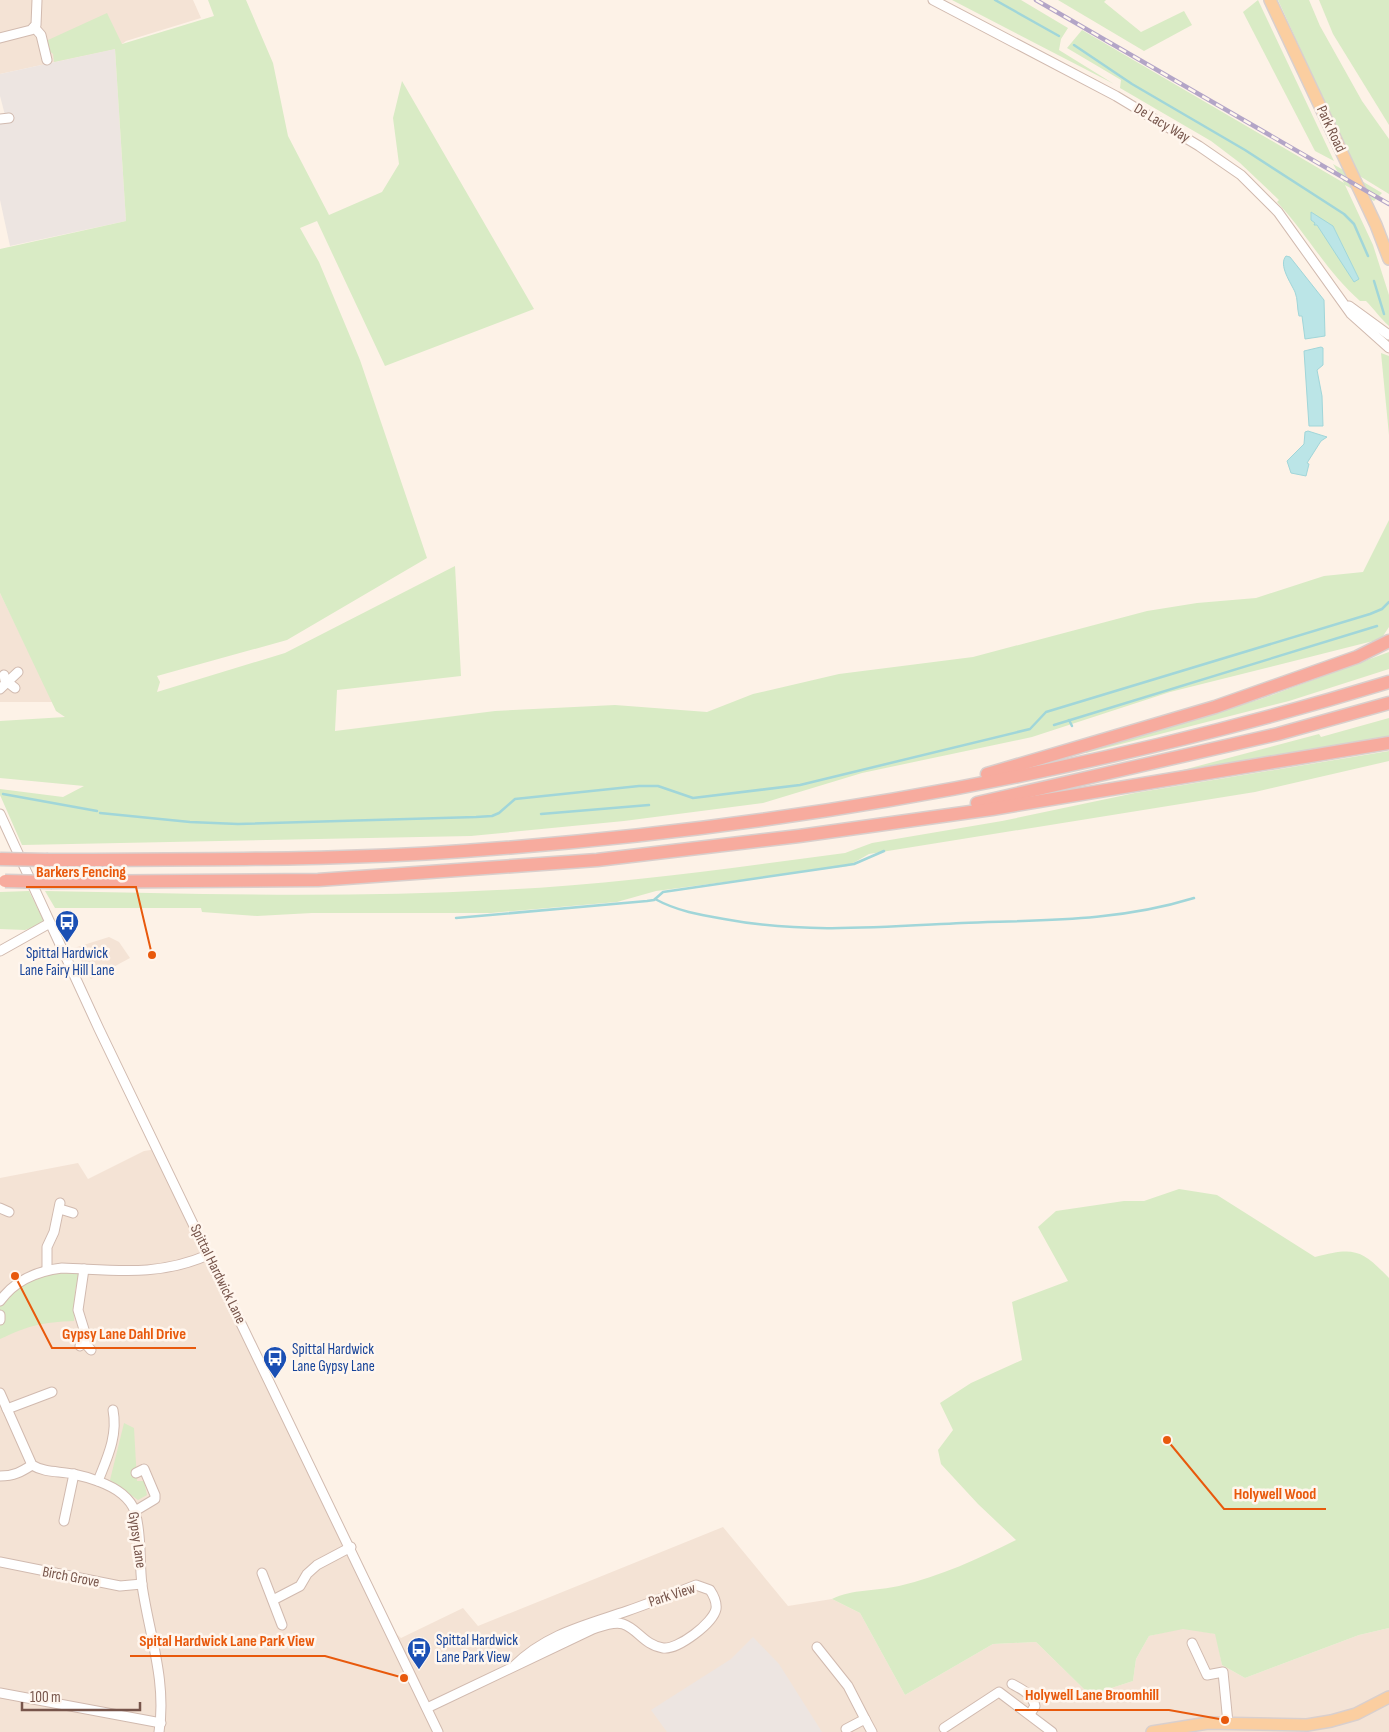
<svg xmlns="http://www.w3.org/2000/svg" width="1389" height="1732" viewBox="0 0 1389 1732" font-family="'Sofia Sans Condensed',sans-serif">
  <style>
    .residential { fill: #f4e3d5 }
    .industrial { fill: #ede5e1 }
    .green { fill: #d9ebc5; fill-rule: evenodd }
    .water { fill: #bbe5e7; stroke: #a1d6d9 }
    .lines { fill: none; stroke-linecap: round; stroke-linejoin: round }
    .stream { stroke: #a1d6d9; stroke-width: 2.5 }
    .minor-casing { stroke: #d1baaf; stroke-width: 11 }
    .major-casing { stroke: #d9cfcd; stroke-width: 14 }
    .highway-casing { stroke: #d9cfcd; stroke-width: 15 }
    .minor { stroke: #fff; stroke-width: 9 }
    .major { stroke: #fbcea0; stroke-width: 11 }
    .highway { stroke: #f7ab9e; stroke-width: 12 }
    .rail-casing { stroke: #b3a5c7; stroke-width: 4.5 }
    .rail { stroke: #fff6ee; stroke-width: 2.5; stroke-dasharray: 8; stroke-linecap: butt }
    .highway-bridge-casing { stroke: #d9cfcd; stroke-width: 15; stroke-linecap: butt }
    .highway-bridge { stroke: #f7ab9e; stroke-width: 12 }
    .labels { text-anchor: middle; dominant-baseline: central; stroke-width: 5; stroke-linejoin: round; paint-order: stroke }
    .street-label { font-size: 15px; fill: #77554b; stroke: #fff6ee }
    .transit-label { font-size: 15px; fill: #164399; stroke: #fff6ee; text-anchor: start }
    .leader { fill: none; stroke: #e8590c; stroke-width: 2 }
    .callout-dot { fill: #e8590c; stroke: #fff6ee; stroke-width: 2 }
    .callout-label { font-size: 16px; text-anchor: middle; font-weight: bold; fill: #e8590c; stroke: #fff6ee; stroke-width: 5; stroke-linejoin: round; paint-order: stroke }
  </style>
  <rect width="100%" height="100%" fill="#fdf2e7"/>
  <g class="residential">
    <polygon points="0,0 193,0 201,18 126,41 115,49 0,74"/>
    <polygon points="0,593 53,702 0,702"/>
    <polygon points="109,937 119,942 130,958 91,979 74,948"/>
    <polygon points="157,1149 389,1627 401,1638 463,1608 478,1626 723,1527 788,1606 832,1599 860,1613 905,1695 993,1644 1036,1642 1090,1695 1133,1681 1136,1659 1149,1636 1183,1628 1216,1634 1222,1665 1245,1678 1359,1635 1389,1628 1389,1732 0,1732 0,1178 78,1163 88,1179 144,1151"/>
  </g>
  <g class="industrial">
    <polygon points="115,49 126,221 10,246 0,200 0,117 5,115 0,96 0,74"/>
    <polygon points="753,1637 779,1664 822,1732 667,1732 651,1710 731,1659"/>
  </g>
  <g class="green">
    <polygon points="208,0 246,0 273,63 288,136 329,215 382,192 399,164 393,118 402,81 534,309 385,366 317,221 300,228 319,262 360,360 427,558 287,640 157,676 160,682 157,692 285,653 455,566 461,676 337,690 335,731 495,711 615,705 707,712 753,694 839,674 973,657 1147,611 1197,603 1256,598 1324,576 1363,572 1389,520 1389,627 1381,639 1170,692 1032,737 862,773 763,803 624,821 471,836 22,845 0,795 0,789 63,797 84,786 0,778 0,721 65,717 56,711 0,593 0,249 126,221 115,49 54,62 53,54 48,50 48,40 107,13 122,44 214,16"/>
    <polygon points="952,0 1021,0 1068,28 1061,39 1059,50 1114,84"/>
    <polygon points="1058,0 1106,0 1104,2 1141,32 1184,11 1192,25 1144,51"/>
    <polygon points="1258,0 1334,161 1315,151 1243,12"/>
    <polygon points="1278,0 1309,0 1320,26 1362,101 1389,139 1389,194 1358,175"/>
    <polygon points="1319,0 1389,0 1389,125 1333,34"/>
    <path d="M1082,30l262,153 -11,-19 49,29 -8,8 -29,-16 28,60 16,50v31c-9,-8 -15,-17 -23,-25h-6c-33,-29 -53,-67 -83,-99l2,-2 -39,-37 -29,-22 -91,-53 1,-8 -54,-32zM1314,222l19,4 26,53 -44,-56z"/>
    <polygon points="1381,353 1389,356 1389,435"/>
    <polygon points="1389,652 1389,669 1289,701 1086,753 1086,751 1261,699"/>
    <polygon points="1389,718 1389,737 1164,775 1319,734 1321,737"/>
    <path d="M1389,751v10l-134,31 -386,62 -21,12 -192,25 -39,11 -126,11h-179l-55,3 -55,-4 -1,-4h-146l-10,-17c151,3 301,7 452,-1 116,-5 233,-22 348,-37l27,-10 130,-22 133,-28z"/>
    <polygon points="29,891 45,923 25,930 0,929 0,892"/>
    <path d="M1179,1189l38,6 98,62c39,-10 46,-8 74,21v350l-30,7 -114,43 -23,-13 -7,-31 -32,-5 -34,7 -13,23 -3,22 -43,14 -54,-53 -43,2 -88,51 -45,-82 -28,-14c20,-10 45,-8 67,-13 42,-10 79,-27 117,-46l-38,-36 -37,-40 -3,-14 15,-20 -13,-27 31,-20 51,-23 -10,-58 56,-21 -30,-54 18,-16 68,-10h20z"/>
    <path d="M81,1269l-6,21 -1,31c-32,1 -46,5 -74,18v-38l37,-28z"/>
    <polygon points="124,1423 134,1428 137,1481 144,1481 147,1495 138,1500 110,1480"/>
  </g>
  <g class="water">
    <polygon points="1311,212 1333,226 1359,279 1354,282 1317,225 1314,225 1315,223 1311,220"/>
    <path d="M1286,256l4,1 34,43 1,36 -20,3 -3,-23h-3c-2,-7 -1,-17 -4,-24 -4,-9 -17,-27 -9,-36z"/>
    <polygon points="1321,347 1323,348 1323,365 1317,370 1322,396 1323,426 1309,426 1304,351"/>
    <polygon points="1308,431 1327,437 1321,441 1307,463 1309,464 1306,476 1291,473 1287,461 1304,444 1305,432"/>
  </g>
  <g class="lines">
    <g class="stream">
      <polyline points="995,0 1059,36"/>
      <polyline points="1074,45 1132,84 1245,150 1344,214 1354,224 1368,256"/>
      <polyline points="1374,281 1384,314"/>
      <polyline points="1069,720 1072,726"/>
      <polyline points="1054,725 1377,626"/>
      <polyline points="3,794 97,811"/>
      <polyline points="100,813 190,822 238,824 476,817 492,816 499,813 515,799 639,786 658,786 693,798 800,785 1030,729 1046,712 1370,614 1382,609 1389,602"/>
      <polyline points="541,814 649,805"/>
      <path d="M655,899c22,12 45,16 69,20 79,15 157,8 238,4 80,-3 154,-1 232,-25"/>
      <polyline points="456,918 647,901 654,900 663,892 841,866 854,864 884,851"/>
    </g>
    <g class="minor-casing">
      <g id="minor">
        <polyline points="933,0 1116,96 1199,146 1241,175 1278,212 1351,314 1389,348"/>
        <polyline points="34,27 41,35 47,60"/>
        <polyline points="0,38 31,30 36,25 37,0"/>
        <polyline points="0,119 9,118"/>
        <polyline points="1349,306 1389,335"/>
        <polyline points="4,675 5,680 15,688"/>
        <polyline points="0,689 18,672"/>
        <polyline points="0,814 99,1029 438,1732"/>
        <polyline points="0,951 50,923"/>
        <polyline points="0,1208 9,1212"/>
        <polyline points="60,1209 73,1213"/>
        <polyline points="47,1270 47,1247 54,1232 60,1203"/>
        <path d="M0,1301c15,-21 37,-30 62,-33 54,2 95,9 146,-13"/>
        <polyline points="0,1315 0,1320"/>
        <polyline points="84,1342 91,1350"/>
        <polyline points="80,1346 86,1336 78,1310 84,1269"/>
        <path d="M0,1393l32,72c13,8 27,6 41,9 15,3 37,10 49,20 6,5 11,11 13,18 7,23 4,49 7,73 7,49 25,96 17,147"/>
        <polyline points="7,1409 52,1392"/>
        <path d="M0,1476c14,0 21,-4 32,-11"/>
        <path d="M98,1481c9,-23 20,-45 15,-71"/>
        <polyline points="135,1511 155,1499 155,1495 144,1469 136,1473"/>
        <polyline points="64,1521 74,1474"/>
        <polyline points="0,1562 120,1586 142,1584"/>
        <polyline points="262,1573 282,1625"/>
        <polyline points="273,1600 300,1586 307,1574 317,1565 351,1547"/>
        <polyline points="1192,1643 1207,1675 1223,1672 1228,1723"/>
        <polyline points="817,1647 848,1686 865,1719 846,1729"/>
        <path d="M1012,1684c11,6 20,10 23,22l-5,8"/>
        <polyline points="0,1693 161,1723"/>
        <path d="M427,1708l166,-79c9,-3 21,-8 30,-5 15,5 21,21 40,24 15,2 50,-25 53,-39 1,-7 -2,-13 -6,-19l-14,-5c-23,9 -46,18 -69,26 -41,14 -81,23 -113,55"/>
        <polyline points="865,1719 872,1732"/>
        <polyline points="944,1728 999,1692 1052,1732"/>
      </g>
    </g>
    <g class="major-casing">
      <g id="major">
        <polyline points="1270,0 1376,225 1389,259"/>
        <polyline points="1152,1732 1208,1723 1307,1725 1331,1721 1356,1714 1389,1697"/>
      </g>
    </g>
    <g class="highway-casing">
      <g id="highway">
        <polyline points="987,774 1215,707 1357,657 1389,641"/>
        <polyline points="977,803 1278,734 1389,703"/>
        <path d="M48,860c138,-1 278,1 416,-9 314,-22 624,-77 925,-169"/>
        <polyline points="52,882 318,880 597,860 799,836 992,809 1389,743"/>
      </g>
    </g>
    <use href="#minor" class="minor"/>
    <use href="#major" class="major"/>
    <use href="#highway" class="highway"/>
    <g class="rail-casing">
      <polyline id="rail" points="1036,0 1389,204"/>
    </g>
    <use href="#rail" class="rail"/>
    <g class="highway-bridge-casing">
      <g id="highway-bridge">
        <polyline points="0,859 48,860"/>
        <polyline points="5,881 52,882"/>
      </g>
    </g>
    <use href="#highway-bridge" class="highway-bridge"/>
  </g>
  <defs>
    <g id="bus-pin" transform="scale(1.25)"><path d="M0 17L-7.5 6A9.5 9.5 0 1 1 7.5 6Z" fill="#1a4fb4" stroke="#fff6ee"/><path d="M-5-6H5V4H4V6H2V4H-2V6H-4V4H-5ZM-3.5-4V0h7V-4ZM-3.5 1.2v1.5H-2V1.2ZM2 1.2v1.5H3.5V1.2Z" fill="#fff"/></g>
  </defs>
  <g fill-rule="evenodd">
    <use href="#bus-pin" x="67" y="922"/>
    <use href="#bus-pin" x="275" y="1358"/>
    <use href="#bus-pin" x="419" y="1649"/>
  </g>
  <g class="labels">
    <g class="street-label">
      <text transform="translate(1162 123) rotate(31)">De Lacy Way</text>
      <text transform="translate(1331 129) rotate(65)">Park Road</text>
      <text transform="translate(218 1274) rotate(64)">Spittal Hardwick Lane</text>
      <text transform="translate(137 1540) rotate(82)">Gypsy Lane</text>
      <text transform="translate(71 1577) rotate(11)">Birch Grove</text>
      <text transform="translate(672 1595) rotate(-18)">Park View</text>
    </g>
    <g class="transit-label">
      <text x="67" y="953" text-anchor="middle">Spittal Hardwick<tspan x="67" dy="17">Lane Fairy Hill Lane</tspan></text>
      <text x="292" y="1349">Spittal Hardwick<tspan x="292" dy="17">Lane Gypsy Lane</tspan></text>
      <text x="436" y="1640">Spittal Hardwick<tspan x="436" dy="17">Lane Park View</tspan></text>
    </g>
  </g>
  <path class="leader" d="M152 955L136 887H26M15 1276L52 1348H196M1167 1440L1224 1509H1326M404 1678L325 1656H130M1225 1720L1169 1710H1015"/>
  <g class="callout-dot">
    <circle cx="152" cy="955" r="5"/>
    <circle cx="15" cy="1276" r="5"/>
    <circle cx="1167" cy="1440" r="5"/>
    <circle cx="404" cy="1678" r="5"/>
    <circle cx="1225" cy="1720" r="5"/>
  </g>
  <g class="callout-label">
    <text x="81" y="877">Barkers Fencing</text>
    <text x="124" y="1339">Gypsy Lane Dahl Drive</text>
    <text x="1275" y="1499">Holywell Wood</text>
    <text x="227" y="1646">Spital Hardwick Lane Park View</text>
    <text x="1092" y="1700">Holywell Lane Broomhill</text>
  </g>
  <path d="M22 1702v8h118v-8" fill="none" stroke="#77554b" stroke-width="2.5"/>
  <text x="30" y="1702" font-size="15" fill="#77554b" stroke="#fff6ee" stroke-width="4" paint-order="stroke">100 m</text>
</svg>
